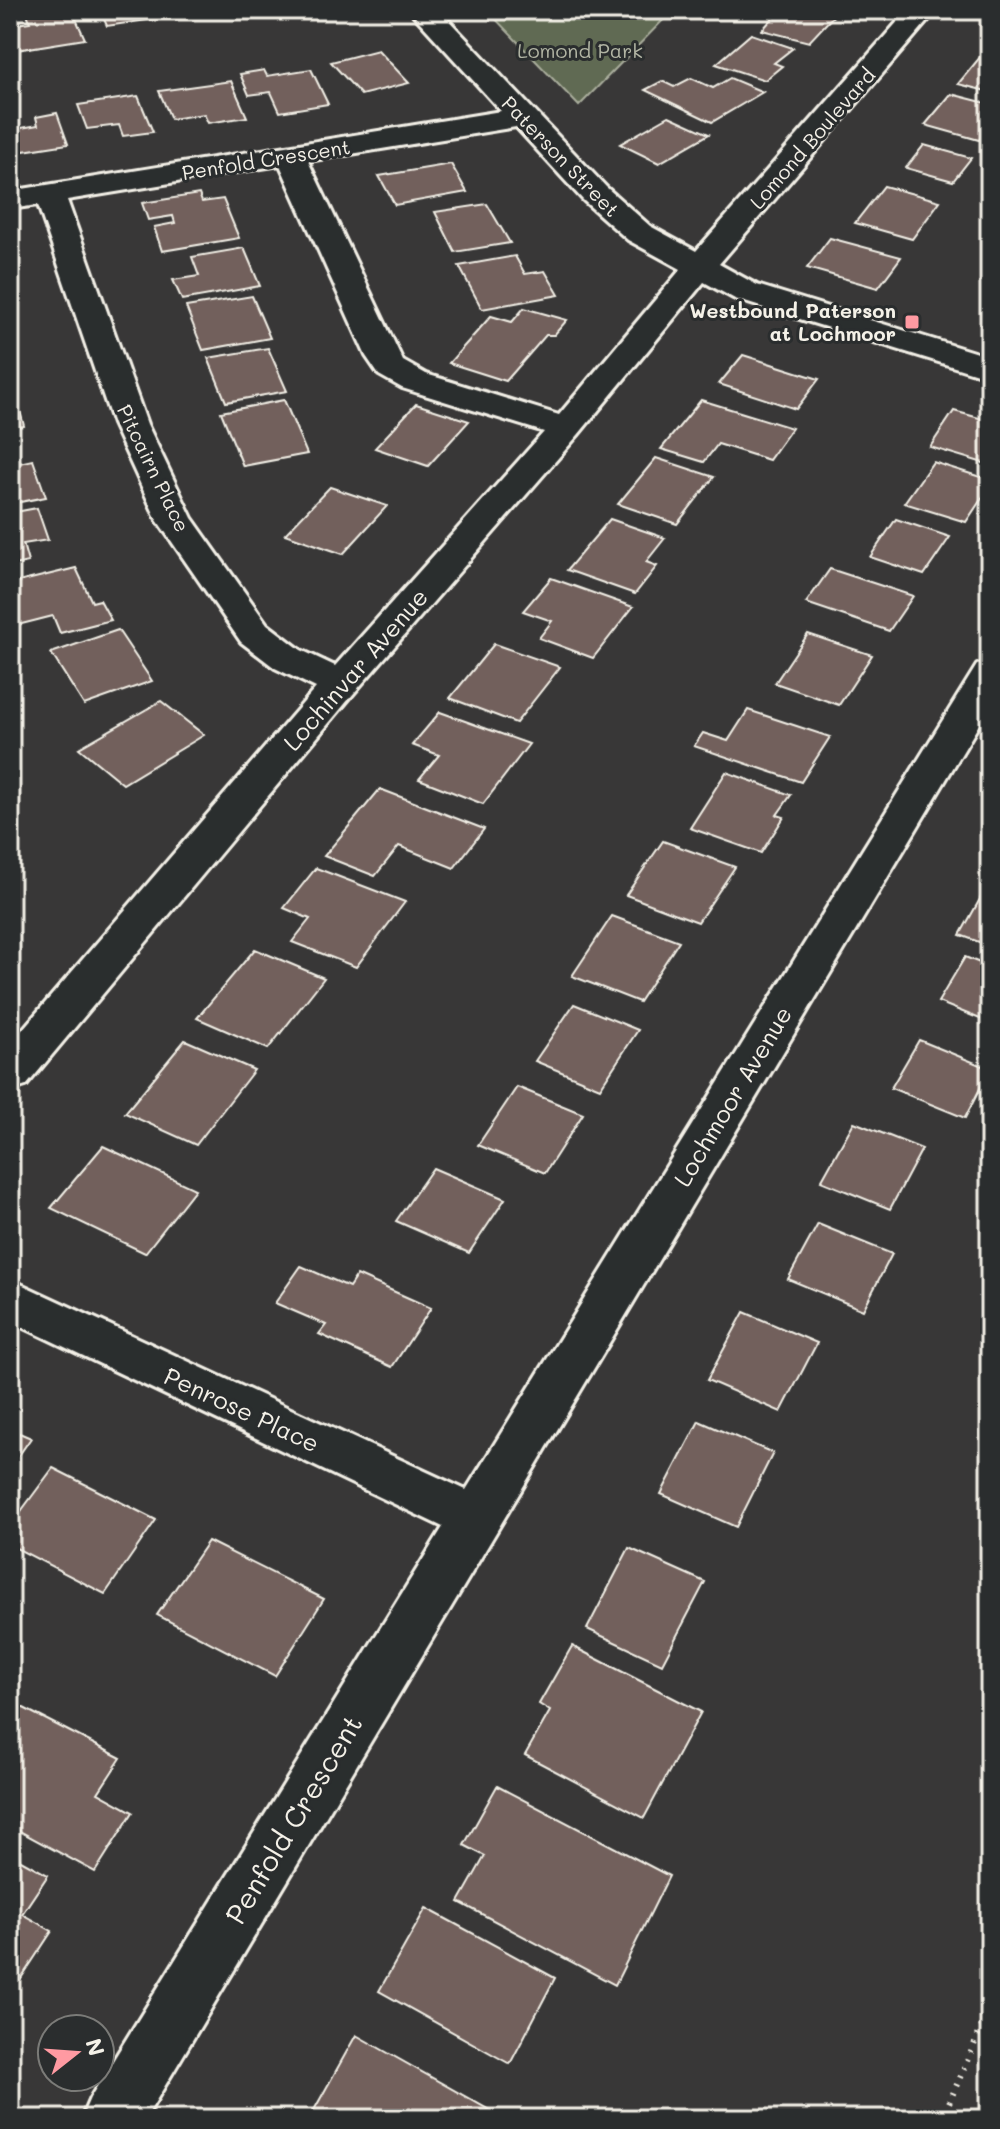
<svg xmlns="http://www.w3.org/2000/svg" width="1000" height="2129" viewBox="0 0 1000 2129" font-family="Mali,sans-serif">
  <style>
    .green { fill: #616b52; stroke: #aaae9d; stroke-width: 2 }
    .building { fill: #72605c; stroke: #f4f1e8; stroke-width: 2 }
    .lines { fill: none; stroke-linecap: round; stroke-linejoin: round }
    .minor-casing { stroke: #f4f1e8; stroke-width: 6 }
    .path { stroke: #f4f1e8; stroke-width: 6; stroke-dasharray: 2 7; stroke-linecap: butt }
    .minor { fill: #2a2d2e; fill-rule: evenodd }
    .poi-dot { fill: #ff9aa2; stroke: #2a2d2e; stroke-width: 3 }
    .labels { text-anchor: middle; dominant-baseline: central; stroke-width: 6; stroke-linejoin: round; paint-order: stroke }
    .far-park-label { font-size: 20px; fill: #b2b5a4; stroke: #2a2d2e }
    .far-street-label { font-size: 20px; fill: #f4f1e8; stroke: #2a2d2e }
    .far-poi-label { font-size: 20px; font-weight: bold; fill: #f4f1e8; stroke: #2a2d2e; text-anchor: end }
    .street-label { font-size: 24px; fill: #f4f1e8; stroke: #2a2d2e }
    .near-street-label { font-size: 28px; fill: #f4f1e8; stroke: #2a2d2e }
  </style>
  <rect width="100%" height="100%" fill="#383737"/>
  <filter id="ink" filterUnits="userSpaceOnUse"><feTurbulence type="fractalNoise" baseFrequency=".0125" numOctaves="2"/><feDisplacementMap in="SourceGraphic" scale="16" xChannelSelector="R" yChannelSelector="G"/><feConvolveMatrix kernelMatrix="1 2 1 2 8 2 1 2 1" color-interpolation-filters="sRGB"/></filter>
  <g filter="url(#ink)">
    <polygon class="green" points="487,10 673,10 579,106"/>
    <g class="building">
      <polygon points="45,10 72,10 85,39 16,50 10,25 30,22 27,13"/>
      <polygon points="100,10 165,10 168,17 107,26"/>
      <polygon points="192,10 246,10 196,18"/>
      <polygon points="780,10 830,10 837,12 809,42 762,30"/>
      <polygon points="751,34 793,48 774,63 782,66 765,80 716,64"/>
      <polygon points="378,50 409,83 361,95 331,62"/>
      <polygon points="985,51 990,52 990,92 958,84"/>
      <polygon points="311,69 328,104 280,112 271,92 249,95 240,74 264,70 267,76"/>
      <polygon points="691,78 713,88 730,78 763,92 712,122 645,90 662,81 674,87"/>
      <polygon points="231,81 247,117 208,123 204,114 171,119 159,91"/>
      <polygon points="951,94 990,104 990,125 979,140 925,125"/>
      <polygon points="138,96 153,132 123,136 119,125 87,129 78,105"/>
      <polygon points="57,113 68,144 10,153 10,130 38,125 36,117"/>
      <polygon points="669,116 709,134 659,163 620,144"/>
      <polygon points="924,145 971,158 953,181 906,168"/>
      <polygon points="451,164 467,192 395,205 379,176"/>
      <polygon points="884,186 940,201 912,239 855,223"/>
      <polygon points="199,194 202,202 223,199 239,238 162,251 154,227 175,223 173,216 148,220 142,203"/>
      <polygon points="487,204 510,243 455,252 435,212"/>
      <polygon points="830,238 901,257 878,288 807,268"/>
      <polygon points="244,248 260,286 182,300 173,280 199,276 192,257"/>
      <polygon points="515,256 525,274 545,271 559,295 482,309 459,266"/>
      <polygon points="252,296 270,338 203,350 186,307"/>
      <polygon points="524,308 567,320 554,335 546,335 506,381 449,363 491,316 512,322"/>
      <polygon points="268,348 287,391 226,402 208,358"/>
      <polygon points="743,355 819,379 796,409 719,384"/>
      <polygon points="15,392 24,426 10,428 10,393"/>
      <polygon points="284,400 307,454 243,466 221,412"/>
      <polygon points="701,400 792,428 769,460 718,444 704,462 661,449"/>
      <polygon points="416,404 469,421 428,466 375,448"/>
      <polygon points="954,411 990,421 990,465 930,447"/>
      <polygon points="656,458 714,477 677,524 618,504"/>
      <polygon points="33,460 46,497 10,504 10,465"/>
      <polygon points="933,462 990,480 990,486 966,522 904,503"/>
      <polygon points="330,487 387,506 343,554 285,534"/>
      <polygon points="37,508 48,540 23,544 28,562 10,566 10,513"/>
      <polygon points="610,519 665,538 646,562 657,566 635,594 567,570"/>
      <polygon points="896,519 950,537 924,575 870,557"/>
      <polygon points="76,568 92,602 100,600 111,620 60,633 53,616 10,627 10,584"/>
      <polygon points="830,569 913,596 889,631 806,603"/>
      <polygon points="551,578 633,607 593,658 539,638 552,621 523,611"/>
      <polygon points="118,630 152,681 84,705 51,653"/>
      <polygon points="808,634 872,655 839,705 775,683"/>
      <polygon points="494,644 560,667 516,723 450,698"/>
      <polygon points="161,701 204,735 123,784 79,748"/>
      <polygon points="748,710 830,737 801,782 694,746 703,733 728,741"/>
      <polygon points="440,712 529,744 483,804 419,779 439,755 412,745"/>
      <polygon points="726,772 791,795 777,815 784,817 761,853 690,828"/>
      <polygon points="380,789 484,829 454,868 399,846 375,876 324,856"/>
      <polygon points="663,841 735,867 698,922 626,895"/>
      <polygon points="316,868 405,902 356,967 292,942 310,919 284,908"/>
      <polygon points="989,883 990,884 990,946 960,935"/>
      <polygon points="612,916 679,941 639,1002 572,976"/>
      <polygon points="255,949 324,978 268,1049 197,1018"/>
      <polygon points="965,957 990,967 990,1023 938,1002"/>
      <polygon points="574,1004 638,1030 600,1088 535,1061"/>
      <polygon points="185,1040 254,1070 196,1145 125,1113"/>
      <polygon points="919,1040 990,1069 965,1118 891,1088"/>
      <polygon points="517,1087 583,1114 545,1173 478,1145"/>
      <polygon points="854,1122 922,1149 890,1209 821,1181"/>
      <polygon points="103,1146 195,1189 145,1253 51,1208"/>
      <polygon points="433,1168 505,1199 469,1253 396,1221"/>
      <polygon points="818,1224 892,1254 863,1310 788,1279"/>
      <polygon points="301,1266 349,1287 357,1275 431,1308 392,1367 319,1334 326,1325 275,1303"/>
      <polygon points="744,1312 817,1343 781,1412 707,1380"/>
      <polygon points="699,1421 773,1453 736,1527 661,1494"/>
      <polygon points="10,1429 31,1438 10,1468"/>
      <polygon points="53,1468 156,1520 105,1594 10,1545 10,1526"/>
      <polygon points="208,1541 324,1599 275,1676 157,1615"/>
      <polygon points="629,1548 705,1582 662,1664 587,1629"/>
      <polygon points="572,1646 701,1712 644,1818 525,1755 550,1711 539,1704"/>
      <polygon points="10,1701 121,1758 98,1793 133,1812 95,1872 10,1826"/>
      <polygon points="497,1786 669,1876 615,1985 459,1902 485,1856 464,1845"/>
      <polygon points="10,1854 48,1875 22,1914 52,1931 12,1992"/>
      <polygon points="426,1908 555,1978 510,2064 379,1991"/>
      <polygon points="356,2035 491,2111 487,2119 309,2119"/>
    </g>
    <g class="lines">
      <g class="minor-casing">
        <g id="minor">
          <path d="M409,10h30l167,177 44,39 46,25 212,-241h29l-218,254 38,21 233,72v21l-255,-79 -31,-17 -126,153 -224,258 -328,393 -16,5v-47l306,-356 -41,-20 -34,-26 -84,-122 -44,-96 -75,-219 -28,4v-18l491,-80zM516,127l68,74 44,39 53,29 -122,146 -133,-41 -23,-13 -95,-200zM280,165l86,191 13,19 23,13 142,44 -209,234 -34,-16 -34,-26 -75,-106 -45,-94 -80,-224z"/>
          <polygon points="990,661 990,706 145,2119 81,2119 90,2098 443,1527 10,1321 10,1279 466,1490 977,665"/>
        </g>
      </g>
      <polyline class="path" points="942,2119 990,2008"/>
      <use href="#minor" class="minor"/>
    </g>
  </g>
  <rect class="poi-dot" x="904" y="314" width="16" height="16" rx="4"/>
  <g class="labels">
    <g class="far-park-label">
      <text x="580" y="50">Lomond Park</text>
    </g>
    <g class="far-street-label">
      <text transform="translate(812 138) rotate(-49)">Lomond Boulevard</text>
      <text transform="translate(561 156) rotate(46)">Paterson Street</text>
      <text transform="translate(266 159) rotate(-9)">Penfold Crescent</text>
      <text transform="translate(154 468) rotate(64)">Pitcairn Place</text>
    </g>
    <g class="far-poi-label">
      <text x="896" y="310">Westbound Paterson<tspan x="896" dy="23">at Lochmoor</tspan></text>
    </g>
    <g class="street-label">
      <text transform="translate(355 669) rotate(-49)">Lochinvar Avenue</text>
      <text transform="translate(732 1096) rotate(-59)">Lochmoor Avenue</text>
      <text transform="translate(242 1409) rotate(25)">Penrose Place</text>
    </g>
    <g class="near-street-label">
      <text transform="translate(293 1819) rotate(-59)">Penfold Crescent</text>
    </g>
  </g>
  <rect width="1000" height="2129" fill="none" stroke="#2a2d2e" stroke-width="40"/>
  <rect x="20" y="20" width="960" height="2089" fill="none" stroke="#f4f1e8" stroke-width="3" filter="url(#ink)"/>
  <g transform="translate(76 2053) rotate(73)"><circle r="38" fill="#2a2d2e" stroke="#7b7b78" stroke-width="2"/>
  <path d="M0-6L14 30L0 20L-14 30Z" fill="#ff9aa2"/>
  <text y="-12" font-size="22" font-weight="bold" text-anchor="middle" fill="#f4f1e8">N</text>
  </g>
</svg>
